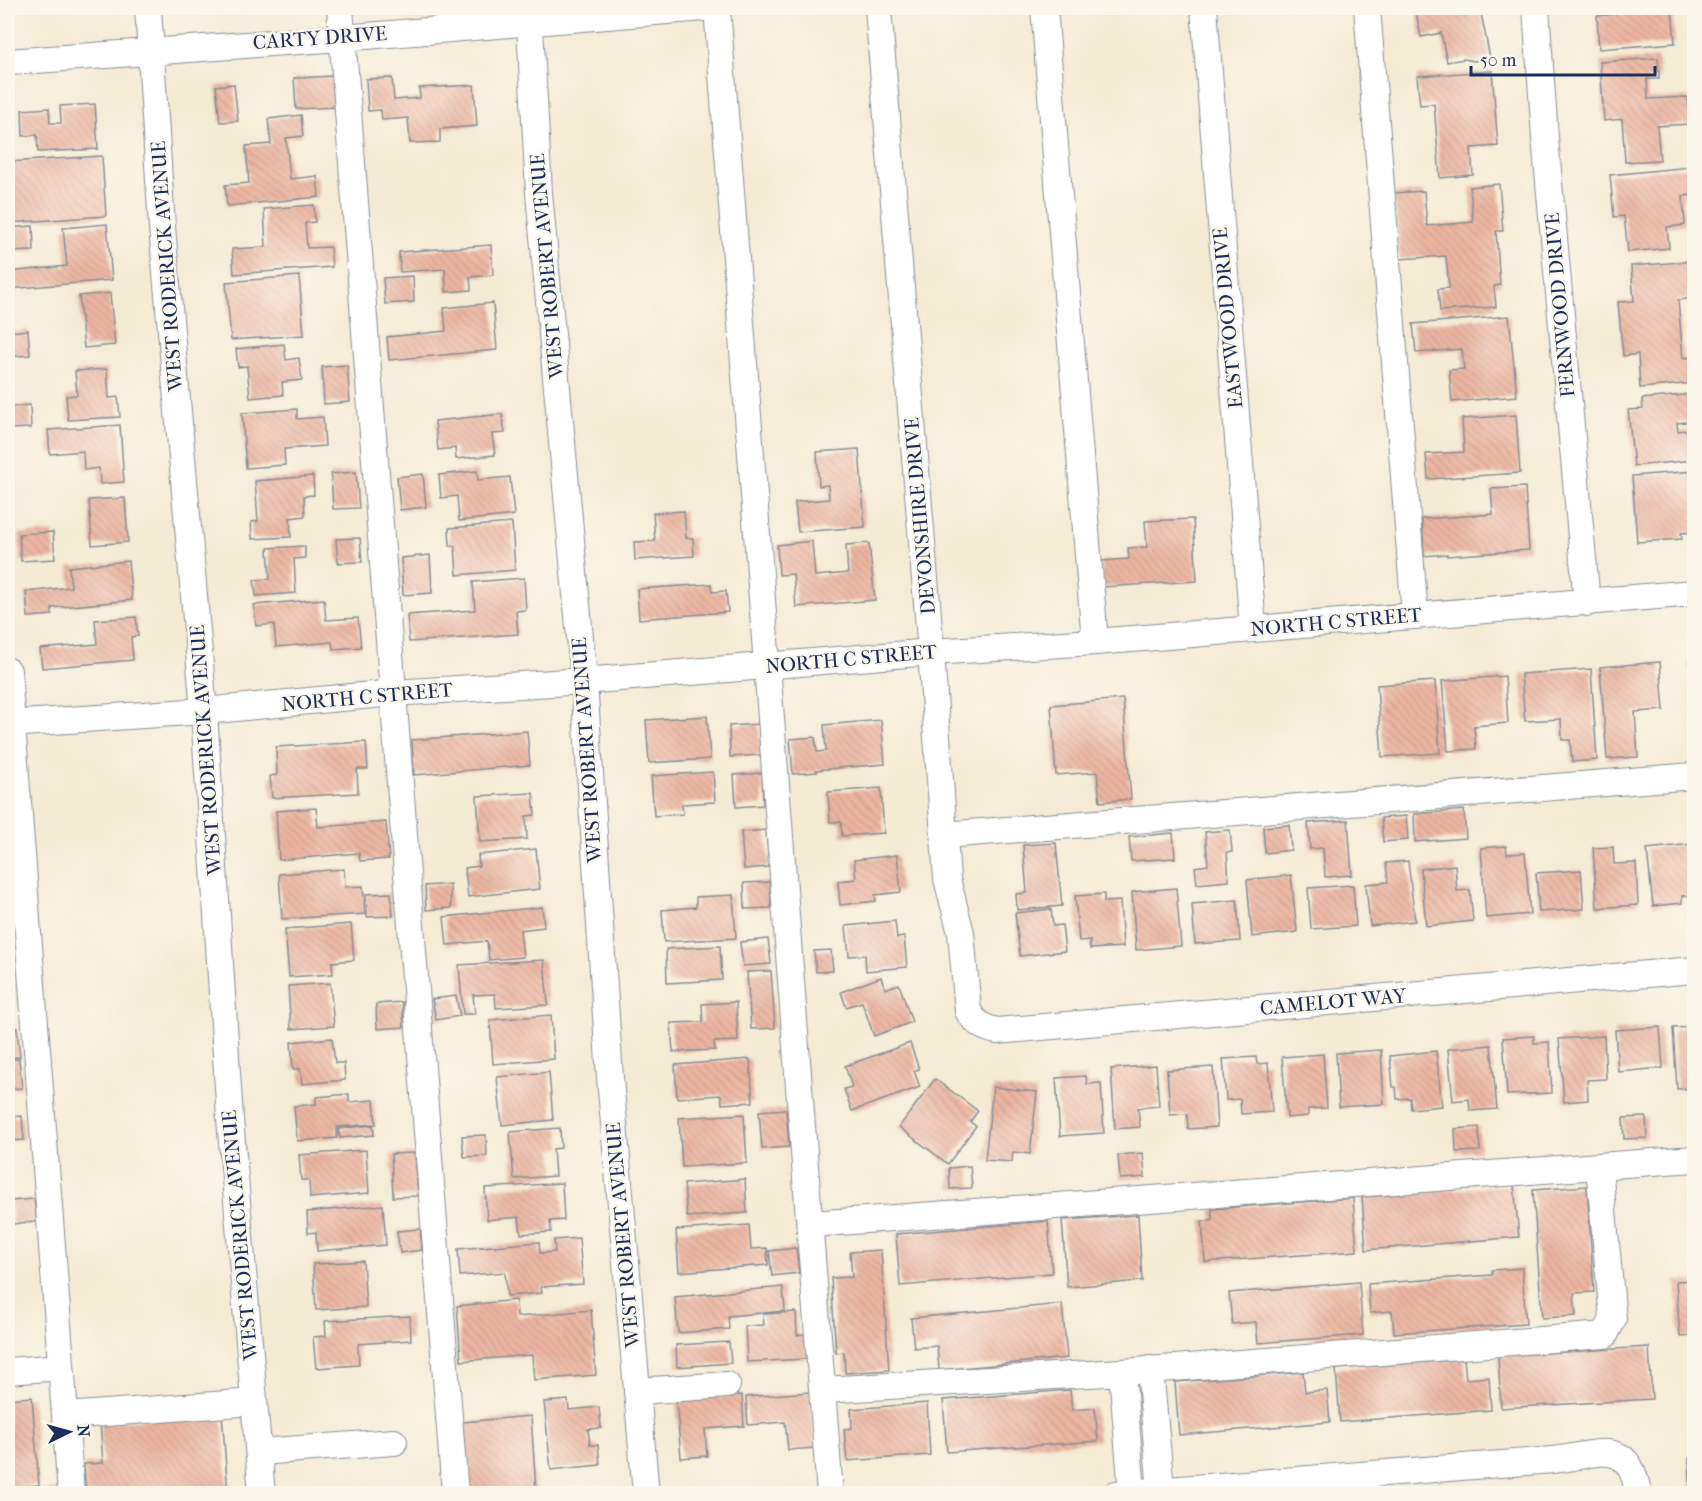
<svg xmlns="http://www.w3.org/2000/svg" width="1702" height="1501" viewBox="0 0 1702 1501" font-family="'IM FELL French Canon',serif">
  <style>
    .building { fill: url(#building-back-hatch) }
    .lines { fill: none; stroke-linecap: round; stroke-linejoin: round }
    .minor-casing { stroke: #888d99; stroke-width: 28 }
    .minor { stroke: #fff; stroke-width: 26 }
    .labels { text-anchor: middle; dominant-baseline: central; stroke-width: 5; stroke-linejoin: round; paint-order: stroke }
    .street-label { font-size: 20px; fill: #1b2f5e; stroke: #fbf7ec }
  </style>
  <defs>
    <pattern id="building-back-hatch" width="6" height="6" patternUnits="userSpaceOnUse" patternTransform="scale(1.5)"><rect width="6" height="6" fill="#ecb5a0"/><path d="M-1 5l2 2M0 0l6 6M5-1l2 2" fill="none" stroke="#ca9c8c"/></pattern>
  </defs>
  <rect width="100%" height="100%" fill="#fbf7ec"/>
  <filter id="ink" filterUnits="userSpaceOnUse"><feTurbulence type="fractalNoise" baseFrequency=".0167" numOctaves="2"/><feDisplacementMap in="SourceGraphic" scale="12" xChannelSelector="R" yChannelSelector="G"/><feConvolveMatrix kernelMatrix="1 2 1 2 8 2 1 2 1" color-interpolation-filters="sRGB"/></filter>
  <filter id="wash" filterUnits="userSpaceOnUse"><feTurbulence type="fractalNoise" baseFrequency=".008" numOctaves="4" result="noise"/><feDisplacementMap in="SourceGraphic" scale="24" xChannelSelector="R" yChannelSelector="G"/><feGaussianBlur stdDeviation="1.35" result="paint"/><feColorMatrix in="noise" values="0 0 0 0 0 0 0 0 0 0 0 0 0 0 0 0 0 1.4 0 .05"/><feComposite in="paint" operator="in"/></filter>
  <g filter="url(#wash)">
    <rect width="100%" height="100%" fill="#f4ebd4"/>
    <g id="blocks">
      <g class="building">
        <polygon points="1415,8 1465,8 1467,16 1481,13 1490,58 1474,61 1464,59 1447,62 1441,33 1421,37"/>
        <polygon points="1616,8 1672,8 1675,43 1599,49 1597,16 1616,14"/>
        <polygon points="1658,58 1659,79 1647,79 1648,99 1688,97 1690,124 1657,126 1660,160 1625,162 1622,119 1604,121 1600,62"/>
        <polygon points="1492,71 1498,146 1471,148 1473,175 1440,178 1434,104 1420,105 1417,76"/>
        <polygon points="334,76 336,107 296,109 294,78"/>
        <polygon points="392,78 394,100 420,98 419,88 474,85 477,126 440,129 440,142 410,143 408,118 382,120 381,110 368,111 366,79"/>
        <polygon points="234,84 238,121 220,122 216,86"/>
        <polygon points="95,104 98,149 38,152 37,135 23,136 22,110 49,108 50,123 61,123 60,106"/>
        <polygon points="301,115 303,136 286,138 290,179 317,176 319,197 227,206 225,185 249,183 246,146 271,144 268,119"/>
        <polygon points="102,156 106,216 8,223 8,194 10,194 8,162"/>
        <polygon points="1690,167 1693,195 1683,196 1685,225 1667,227 1669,248 1628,252 1624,216 1614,217 1610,175"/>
        <polygon points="1499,184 1503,231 1496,231 1500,285 1494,286 1496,307 1440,311 1438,289 1449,288 1446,256 1400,259 1394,193 1424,191 1427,226 1473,222 1470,187"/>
        <polygon points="314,205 315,222 305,223 307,248 330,247 332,267 234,274 232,249 266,247 264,209"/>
        <polygon points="107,224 112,280 8,289 8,272 67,266 63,228"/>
        <polygon points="33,226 34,251 8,252 8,228"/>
        <polygon points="491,245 493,275 470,277 471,290 446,292 445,269 400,272 399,252"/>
        <polygon points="1694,261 1694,298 1678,300 1683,358 1694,357 1694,383 1640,388 1638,354 1623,356 1618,302 1634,301 1631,266"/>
        <polygon points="299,276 304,335 231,340 226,282"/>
        <polygon points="413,276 414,302 385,304 383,278"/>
        <polygon points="110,293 115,345 84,348 79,296"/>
        <polygon points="493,303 497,350 389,360 387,337 446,331 444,308"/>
        <polygon points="1509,316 1517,396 1452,402 1449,370 1464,369 1462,349 1416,353 1413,324"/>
        <polygon points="28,330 30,355 8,357 8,332"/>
        <polygon points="284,344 286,360 299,358 302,380 282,382 283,395 250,398 247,366 238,367 236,349"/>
        <polygon points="347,365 350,402 324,404 322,367"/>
        <polygon points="107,369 109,398 118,397 120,417 68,420 66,396 77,395 75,371"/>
        <polygon points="1694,394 1694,421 1677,423 1678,431 1694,429 1694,460 1634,466 1628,410 1643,409 1642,399"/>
        <polygon points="30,405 31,428 8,429 8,407"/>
        <polygon points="297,409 297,419 323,417 325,446 284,449 285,465 246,468 242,413"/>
        <polygon points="502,414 505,433 492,434 495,455 456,459 455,448 438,450 435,421"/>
        <polygon points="1516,415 1520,473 1428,479 1426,454 1464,452 1462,419"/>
        <polygon points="120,425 124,482 100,484 99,468 84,470 83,451 50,454 48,430"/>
        <polygon points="859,449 865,527 798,532 795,502 829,499 828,485 819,486 817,452"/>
        <polygon points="477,471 478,480 510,477 514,515 459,521 457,496 441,498 439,475"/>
        <polygon points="1694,471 1694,532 1681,533 1682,539 1637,542 1632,476"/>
        <polygon points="356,472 359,508 333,509 331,474"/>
        <polygon points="423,474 426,507 400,510 397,477"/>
        <polygon points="313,476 314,495 304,496 305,516 290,518 291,537 252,539 251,522 258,521 255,481"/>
        <polygon points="1525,487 1529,550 1447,556 1447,554 1424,556 1422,519 1493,514 1491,489"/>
        <polygon points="125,498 128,542 92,545 89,500"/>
        <polygon points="684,511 686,538 693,538 694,556 635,560 634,542 655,541 653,513"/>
        <polygon points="1193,519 1197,581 1103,587 1101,561 1129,559 1128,548 1147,547 1145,521"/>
        <polygon points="512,523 515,570 457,575 455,546 450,546 449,528"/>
        <polygon points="53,532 55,559 21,561 19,534"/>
        <polygon points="360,538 362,562 338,563 336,539"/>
        <polygon points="812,541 815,576 848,573 846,545 869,543 875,600 796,607 793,574 779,575 777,545"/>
        <polygon points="305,546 305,558 294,559 296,593 256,596 254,580 270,579 268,548"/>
        <polygon points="430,555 432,593 403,595 401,558"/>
        <polygon points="128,561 132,600 52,608 52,615 28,617 26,592 71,587 69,567"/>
        <polygon points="524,578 526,610 516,611 518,634 409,642 407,615 475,610 473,582"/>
        <polygon points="711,584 712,592 726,591 728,612 639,619 637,589"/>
        <polygon points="324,599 326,620 358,618 361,647 333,649 332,642 276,647 274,624 256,626 254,605"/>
        <polygon points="136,617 138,636 131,637 133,660 42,668 40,649 97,644 95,620"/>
        <polygon points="1690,661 1694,661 1694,697 1693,697"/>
        <polygon points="1660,662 1664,710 1635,712 1638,757 1607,759 1600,667"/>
        <polygon points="1591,669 1597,760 1572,762 1570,740 1562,740 1561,719 1525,721 1521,674"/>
        <polygon points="1505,676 1508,723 1474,726 1476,749 1448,751 1442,681"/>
        <polygon points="1435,681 1440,753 1382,757 1377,685"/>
        <polygon points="1123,699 1131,799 1100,802 1097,772 1056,775 1051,705"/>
        <polygon points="707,716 710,759 649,763 646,720"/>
        <polygon points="881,720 885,764 816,770 817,772 793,774 790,739 815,737 817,752 826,751 824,725"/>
        <polygon points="759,724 761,755 730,757 729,726"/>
        <polygon points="527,731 530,765 414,775 412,740"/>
        <polygon points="366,742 368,769 357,769 358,793 272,798 270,776 277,775 276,747"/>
        <polygon points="713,772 715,802 682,804 683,814 654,816 651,776"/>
        <polygon points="762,773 763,805 736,807 734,775"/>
        <polygon points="881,788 884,833 842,836 841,822 830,822 828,792"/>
        <polygon points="533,793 535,815 526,816 527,839 480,842 477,796"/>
        <polygon points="316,808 318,827 386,822 389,859 360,861 359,853 279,860 276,811"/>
        <polygon points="1464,810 1466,838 1415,842 1414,814"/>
        <polygon points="1406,816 1408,840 1383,842 1381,818"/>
        <polygon points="1348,820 1352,875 1325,877 1323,848 1310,849 1308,823"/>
        <polygon points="1289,825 1291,850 1265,853 1263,827"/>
        <polygon points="766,830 769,867 744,869 741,832"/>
        <polygon points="1230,830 1232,852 1227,852 1229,881 1197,884 1195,867 1208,865 1205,832"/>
        <polygon points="1173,833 1175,858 1131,861 1129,837"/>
        <polygon points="1056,843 1062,906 1017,910 1016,894 1027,893 1023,845"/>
        <polygon points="1692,844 1694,895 1682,896 1682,903 1653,906 1647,849"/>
        <polygon points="1506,846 1507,854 1525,853 1530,914 1486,918 1481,848"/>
        <polygon points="1613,847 1614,864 1636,863 1638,905 1597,908 1593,848"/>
        <polygon points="536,849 540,889 468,897 465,868 479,866 478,855"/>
        <polygon points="897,855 901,892 875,895 876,901 840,905 838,881 856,879 854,860"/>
        <polygon points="1408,861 1415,921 1370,926 1366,884 1388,882 1386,863"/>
        <polygon points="1455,865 1457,891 1470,890 1473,921 1426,926 1421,869"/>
        <polygon points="344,869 345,887 363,886 365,914 282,919 279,874"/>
        <polygon points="1581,870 1584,909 1539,912 1536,873"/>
        <polygon points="1291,875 1297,932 1252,937 1247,880"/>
        <polygon points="770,882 771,908 745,909 744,883"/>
        <polygon points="450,884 451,908 426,910 425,886"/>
        <polygon points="1353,885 1356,926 1311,929 1308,888"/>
        <polygon points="1176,888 1181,946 1136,950 1132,892"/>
        <polygon points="391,893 393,916 367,917 366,894"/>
        <polygon points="1104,894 1104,902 1120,901 1123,947 1090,949 1090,940 1079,941 1075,896"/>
        <polygon points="733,895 736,938 664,942 662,910 696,907 696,897"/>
        <polygon points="1237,900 1240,941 1195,944 1192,904"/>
        <polygon points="542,907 544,927 520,930 523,957 489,960 487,941 447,945 444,917"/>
        <polygon points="1051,909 1053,926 1062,925 1065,951 1020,956 1015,913"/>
        <polygon points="895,921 897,938 904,937 907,967 866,971 865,955 849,956 846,926"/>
        <polygon points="351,924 354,960 332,962 333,974 289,977 285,929"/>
        <polygon points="768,939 771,964 743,966 740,942"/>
        <polygon points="720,946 722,980 667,983 666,949"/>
        <polygon points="831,950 833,971 816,972 814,951"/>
        <polygon points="544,960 548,1005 496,1008 495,994 473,995 475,1014 463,1014 459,965"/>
        <polygon points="771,971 775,1028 751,1029 747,972"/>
        <polygon points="881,977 885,989 899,984 912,1022 874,1036 862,1002 846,1007 841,992"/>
        <polygon points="330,983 334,1026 291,1029 288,986"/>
        <polygon points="456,996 460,1016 436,1020 432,999"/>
        <polygon points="402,1002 404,1027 377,1029 376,1004"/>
        <polygon points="736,1002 738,1041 714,1042 715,1050 673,1052 671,1023 703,1022 702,1004"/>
        <polygon points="551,1015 554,1059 493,1064 490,1020"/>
        <polygon points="1660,1027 1663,1068 1618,1072 1615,1030"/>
        <polygon points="1694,1027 1694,1088 1677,1089 1673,1028"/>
        <polygon points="17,1028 20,1057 8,1058 8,1029"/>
        <polygon points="1534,1036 1534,1043 1549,1042 1552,1093 1507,1095 1503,1038"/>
        <polygon points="1604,1036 1606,1079 1587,1080 1588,1100 1564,1102 1559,1039"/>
        <polygon points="332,1038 335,1063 344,1063 345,1080 302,1084 300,1069 293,1069 291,1042"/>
        <polygon points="910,1043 919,1069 914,1071 920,1087 852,1111 844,1089 852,1087 845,1066"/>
        <polygon points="1491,1045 1497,1109 1470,1111 1469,1099 1453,1101 1448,1049"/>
        <polygon points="1381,1050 1384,1104 1339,1107 1336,1053"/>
        <polygon points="1436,1051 1442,1106 1411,1109 1410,1098 1397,1099 1396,1087 1393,1087 1390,1056"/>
        <polygon points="1323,1054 1327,1108 1308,1109 1308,1116 1287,1118 1282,1057"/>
        <polygon points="1256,1057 1257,1064 1268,1063 1272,1112 1241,1114 1240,1099 1226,1100 1223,1059"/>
        <polygon points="19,1059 22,1088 8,1089 8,1060"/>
        <polygon points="750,1059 753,1102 722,1104 721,1095 677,1098 675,1065"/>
        <polygon points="1156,1065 1159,1106 1138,1108 1140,1127 1115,1129 1111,1069"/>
        <polygon points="1213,1067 1217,1127 1188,1129 1187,1114 1170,1115 1167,1070"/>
        <polygon points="549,1072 553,1120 502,1125 497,1077"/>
        <polygon points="1086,1076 1087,1084 1101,1083 1104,1133 1060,1136 1056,1078"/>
        <polygon points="935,1079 978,1111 970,1122 976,1126 948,1164 899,1127"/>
        <polygon points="993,1087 1037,1092 1030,1154 1013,1152 1012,1162 985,1160"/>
        <polygon points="349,1094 349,1102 374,1100 376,1124 337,1127 337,1138 297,1141 294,1106 316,1104 316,1097"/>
        <polygon points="786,1109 789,1147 762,1149 759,1111"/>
        <polygon points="744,1114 747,1163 682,1167 679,1118"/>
        <polygon points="22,1116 24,1140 8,1141 8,1117"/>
        <polygon points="1646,1117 1647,1138 1624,1139 1623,1118"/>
        <polygon points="373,1125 374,1135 340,1138 338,1129"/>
        <polygon points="1479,1127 1480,1151 1456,1152 1455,1129"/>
        <polygon points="560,1128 561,1148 553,1149 555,1176 514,1179 510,1132"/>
        <polygon points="486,1135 487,1156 464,1157 462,1136"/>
        <polygon points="366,1150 369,1193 310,1198 309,1180 301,1180 299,1155"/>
        <polygon points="415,1153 418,1196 393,1197 391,1154"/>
        <polygon points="1143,1153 1145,1177 1120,1179 1118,1155"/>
        <polygon points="970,1166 972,1188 950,1189 949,1168"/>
        <polygon points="745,1179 747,1213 687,1217 684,1184"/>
        <polygon points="562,1183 564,1220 550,1221 551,1232 521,1234 519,1217 487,1220 485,1188"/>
        <polygon points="1514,1185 1519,1237 1366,1250 1362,1197"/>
        <polygon points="1587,1186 1594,1292 1574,1293 1576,1316 1542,1318 1533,1190"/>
        <polygon points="1353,1198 1357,1251 1205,1262 1202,1221 1212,1221 1212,1209"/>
        <polygon points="34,1199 37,1221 13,1224 10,1201"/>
        <polygon points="383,1205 386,1245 317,1251 316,1232 308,1233 307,1212"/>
        <polygon points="1138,1215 1142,1281 1067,1287 1062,1220"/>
        <polygon points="1048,1221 1052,1273 900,1286 896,1234"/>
        <polygon points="749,1225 751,1249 767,1248 768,1265 679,1272 676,1230"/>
        <polygon points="420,1229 422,1250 400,1253 397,1231"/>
        <polygon points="579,1238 583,1284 541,1287 542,1293 507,1296 505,1272 460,1276 458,1249 539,1242 540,1253 555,1252 554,1240"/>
        <polygon points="796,1248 799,1273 772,1276 769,1251"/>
        <polygon points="881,1250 889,1370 845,1373 844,1352 836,1353 831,1278 852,1277 850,1252"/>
        <polygon points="363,1261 366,1307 316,1310 313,1264"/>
        <polygon points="1522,1268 1526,1324 1394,1333 1392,1311 1370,1313 1368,1284 1492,1275 1492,1270"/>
        <polygon points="1694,1280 1694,1336 1680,1337 1676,1281"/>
        <polygon points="1359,1282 1363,1335 1258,1343 1256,1322 1232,1324 1229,1293"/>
        <polygon points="783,1287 785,1311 728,1316 729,1329 678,1333 675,1297"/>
        <polygon points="516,1300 517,1317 591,1310 596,1375 534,1380 532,1355 461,1361 457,1306"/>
        <polygon points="1062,1304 1067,1358 939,1370 937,1346 914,1348 911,1318"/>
        <polygon points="796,1312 797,1335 805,1334 806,1359 747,1362 745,1326 764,1325 763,1314"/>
        <polygon points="410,1316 411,1340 358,1344 359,1365 316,1368 313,1337 326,1336 325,1321"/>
        <polygon points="729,1342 731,1363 677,1367 676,1345"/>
        <polygon points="1649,1347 1652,1399 1501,1408 1498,1356"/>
        <polygon points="1464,1359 1466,1379 1489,1377 1491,1410 1340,1422 1336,1369"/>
        <polygon points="1303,1372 1305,1392 1327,1390 1330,1422 1179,1435 1175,1382"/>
        <polygon points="1070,1390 1072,1410 1095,1408 1098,1441 947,1452 943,1400"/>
        <polygon points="810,1392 815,1448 788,1450 785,1422 748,1425 746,1397"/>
        <polygon points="742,1395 744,1426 705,1429 707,1456 681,1458 676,1400"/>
        <polygon points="32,1397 39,1485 8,1488 8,1399"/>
        <polygon points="568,1400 569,1410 599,1407 601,1428 588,1429 590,1445 598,1445 600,1465 551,1470 544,1402"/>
        <polygon points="927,1403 930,1455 847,1461 844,1429 852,1428 851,1409"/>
        <polygon points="222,1413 228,1494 86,1494 84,1464 103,1463 100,1423"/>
        <polygon points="531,1416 536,1490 467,1494 462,1422"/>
        <polygon points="1694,1457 1694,1494 1691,1494 1689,1458"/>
        <polygon points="61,1489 61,1494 18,1494 18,1492"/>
        <polygon points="1593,1490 1593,1494 1569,1494 1568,1492"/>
      </g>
    </g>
  </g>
  <g filter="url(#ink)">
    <use href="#blocks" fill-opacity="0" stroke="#888d99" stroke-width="1.5"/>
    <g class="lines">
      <g class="minor-casing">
        <g id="minor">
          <polyline points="148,8 162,227 204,711 230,1119 262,1494"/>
          <polyline points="340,8 455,1494"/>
          <polyline points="529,8 539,193 584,681 610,1078 646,1494"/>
          <path d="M717,8c39,495 79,990 113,1486"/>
          <path d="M878,8l53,644 16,227 14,54 7,78c7,12 15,17 29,20l697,-61"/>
          <polyline points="1044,8 1095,642"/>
          <polyline points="1204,8 1253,629"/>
          <polyline points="1367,8 1415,616"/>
          <polyline points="1536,8 1545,138 1587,603"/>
          <polyline points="8,62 342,38 704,8"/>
          <polyline points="8,671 71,1494"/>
          <polyline points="8,724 204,711 393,693 584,681 931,652 1095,642 1694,593"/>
          <polyline points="944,835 1694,776"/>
          <polyline points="812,1224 1694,1159"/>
          <polyline points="1150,1369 1161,1490"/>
          <polyline points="8,1371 61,1367"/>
          <polyline points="1122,1372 1132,1492"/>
          <polyline points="823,1390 1122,1372 1605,1335 1613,1319 1599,1167"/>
          <polyline points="637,1391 727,1385"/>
          <polyline points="65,1416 254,1402"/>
          <polyline points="259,1452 394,1442"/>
          <path d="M1116,1494l437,-34c41,-4 77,-26 85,34"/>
        </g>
      </g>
      <use href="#minor" class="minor"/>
    </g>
  </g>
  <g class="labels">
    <g class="street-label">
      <text transform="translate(320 38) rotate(-4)">CARTY DRIVE</text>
      <text transform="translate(167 266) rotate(-94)">WEST RODERICK AVENUE</text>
      <text transform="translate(547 266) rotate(-95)">WEST ROBERT AVENUE</text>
      <text transform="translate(1560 305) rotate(-95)">FERNWOOD DRIVE</text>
      <text transform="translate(1228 318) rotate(-95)">EASTWOOD DRIVE</text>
      <text transform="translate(920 516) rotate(-95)">DEVONSHIRE DRIVE</text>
      <text transform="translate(1336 622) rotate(-5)">NORTH C STREET</text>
      <text transform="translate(851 659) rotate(-5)">NORTH C STREET</text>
      <text transform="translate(367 697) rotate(-5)">NORTH C STREET</text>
      <text transform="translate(206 750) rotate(-94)">WEST RODERICK AVENUE</text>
      <text transform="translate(587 750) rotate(-94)">WEST ROBERT AVENUE</text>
      <text transform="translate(1333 1002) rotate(-5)">CAMELOT WAY</text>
      <text transform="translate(240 1235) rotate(-95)">WEST RODERICK AVENUE</text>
      <text transform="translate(623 1235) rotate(-95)">WEST ROBERT AVENUE</text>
    </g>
  </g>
  <rect width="1702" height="1501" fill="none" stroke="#fbf7ec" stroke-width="30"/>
  <g transform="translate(69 1432) rotate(85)" stroke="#fbf7ec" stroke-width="4.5" paint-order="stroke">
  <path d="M0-4.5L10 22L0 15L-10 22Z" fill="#1b2f5e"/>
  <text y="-9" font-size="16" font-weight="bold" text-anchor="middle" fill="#1b2f5e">N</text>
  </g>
  <path d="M1471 66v9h184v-9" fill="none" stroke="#1b2f5e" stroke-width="3"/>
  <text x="1480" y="66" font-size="18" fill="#1b2f5e" stroke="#fbf7ec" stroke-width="4.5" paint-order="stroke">50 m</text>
</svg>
